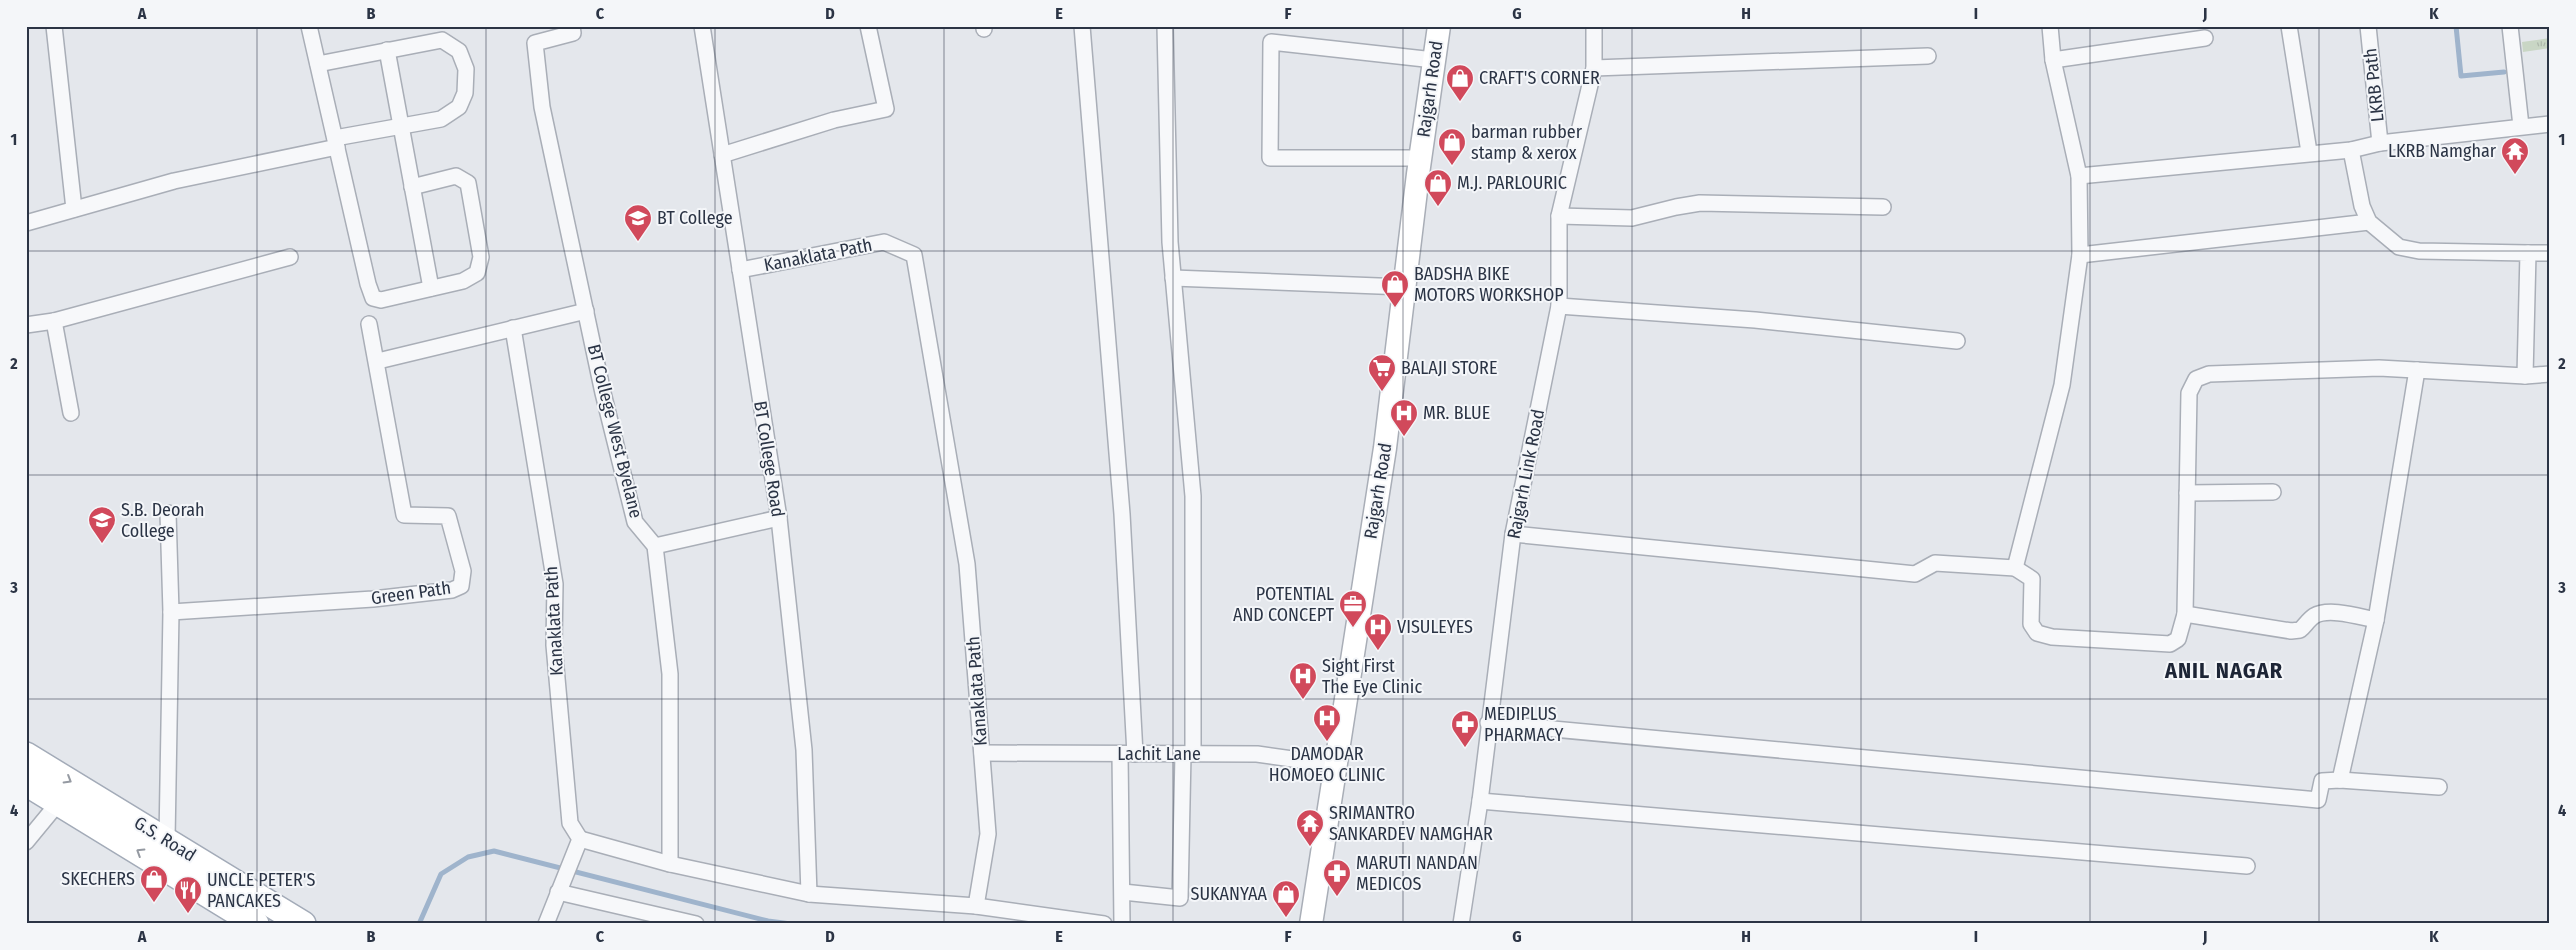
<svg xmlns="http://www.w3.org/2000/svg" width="2576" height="950" viewBox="0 0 2576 950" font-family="'Fira Sans Condensed',sans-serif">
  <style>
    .grass { fill: url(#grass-tufts) }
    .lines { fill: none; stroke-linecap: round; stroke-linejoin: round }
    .stream { stroke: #9fb4cc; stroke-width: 5 }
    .street-casing { stroke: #a9aeb7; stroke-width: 18 }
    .secondary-casing { stroke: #a9aeb7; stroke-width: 25 }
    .primary-casing { stroke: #a3abb8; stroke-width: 28 }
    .street { stroke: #f7f8fa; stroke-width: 15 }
    .secondary { stroke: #fff; stroke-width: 22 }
    .primary { stroke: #fff; stroke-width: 25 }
    .oneway { stroke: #959aa2 }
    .grid { fill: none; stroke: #2b3445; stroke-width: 1; stroke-opacity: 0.55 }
    .labels { text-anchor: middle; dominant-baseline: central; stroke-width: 4; stroke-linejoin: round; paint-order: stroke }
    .poi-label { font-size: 18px; fill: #2b3445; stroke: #f4f6f9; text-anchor: start }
    .street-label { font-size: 18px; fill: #2b3445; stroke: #f4f6f9 }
    .district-label { font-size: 22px; font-weight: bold; letter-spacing: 1px; fill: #1d2536; stroke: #f4f6f9 }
    .neatline { fill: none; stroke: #2b3445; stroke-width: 2 }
    .grid-label { font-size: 16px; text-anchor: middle; font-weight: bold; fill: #2b3445 }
  </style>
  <defs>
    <pattern id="grass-tufts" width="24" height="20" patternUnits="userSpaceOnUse" patternTransform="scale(1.25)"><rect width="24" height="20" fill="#c9d6c5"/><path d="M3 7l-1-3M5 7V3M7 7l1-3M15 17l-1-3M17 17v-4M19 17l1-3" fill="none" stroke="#adb8ab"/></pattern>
  </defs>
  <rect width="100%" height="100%" fill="#e4e7ec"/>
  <polygon class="grass" points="2550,38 2550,48 2523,52 2522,42"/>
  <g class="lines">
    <g class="stream">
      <polyline points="2456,26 2461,76 2504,72"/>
      <polyline points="419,924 441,874 468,857 494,851 768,921 791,924"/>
    </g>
    <g class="street-casing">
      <g id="street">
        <polyline points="54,26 74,209"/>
        <polyline points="309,26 368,284 373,298 381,300 463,281 477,273 481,257 468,183 456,176 412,187"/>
        <polyline points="572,26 573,33 535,43 542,107 603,393 635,522 655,546 670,674 670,864"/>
        <polyline points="702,26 779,518 804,750 809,894"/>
        <polyline points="984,26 984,29"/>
        <polyline points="1082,26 1122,514 1135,754"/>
        <polyline points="1165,26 1170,242 1193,496 1193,754"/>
        <polyline points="2289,26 2309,152"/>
        <polyline points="2368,26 2380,143"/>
        <polyline points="2510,26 2521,126"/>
        <polyline points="387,50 431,288"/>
        <polyline points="2053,60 2205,38"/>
        <polyline points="318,64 442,40 459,51 466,69 465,93 459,107 441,119 335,138"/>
        <polyline points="1594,68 1928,56"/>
        <polyline points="2351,150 2362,206 2369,222 2399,247 2419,251 2528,253 2525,376"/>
        <polyline points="722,155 834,120 886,109 868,26"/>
        <polyline points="1420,158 1270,158 1271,42 1434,60"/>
        <polyline points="2079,176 2351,150 2380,143 2550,124"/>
        <polyline points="1559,216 1632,218 1676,207 1700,203 1883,207"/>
        <polyline points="26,223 174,181 337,147"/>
        <polyline points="2528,253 2550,253"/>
        <polyline points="2080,255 2369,222"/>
        <polyline points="1173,278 1404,287"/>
        <polyline points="1559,306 1755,320 1957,341"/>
        <polyline points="54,321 71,413"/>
        <polyline points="26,325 54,321 290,257"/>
        <polyline points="513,328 555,584 554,645 570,823 580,839 546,924"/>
        <polyline points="378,361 586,311"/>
        <polyline points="2187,493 2273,492"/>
        <polyline points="1513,534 1915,574 1935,563 2015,568 2062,385 2080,255 2079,176 2053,60 2050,26"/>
        <polyline points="655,546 779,518"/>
        <polyline points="2015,568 2032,579 2031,624 2037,633 2052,637 2170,644 2178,639 2185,614 2189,393 2196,379 2209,374 2379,368 2525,376 2550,374"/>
        <polyline points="171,612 373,599 452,590 461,586 463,571 448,516 404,515 369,324"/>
        <path d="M2185,614l106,17 9,-1c5,-4 8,-10 14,-14 15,-9 46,1 62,4"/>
        <polyline points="1488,723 2318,800 2322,781 2340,780 2439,787"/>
        <polyline points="982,753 1257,754 1335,765"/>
        <polyline points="1120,754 1122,924"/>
        <polyline points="2340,780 2376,620 2417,370"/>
        <polyline points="1480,801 2247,866"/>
        <polyline points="167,839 171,612 168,513"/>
        <polyline points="580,839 670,864 809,894 976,906 988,834 967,564 914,255 884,242 740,270"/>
        <polyline points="26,842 59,802"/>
        <polyline points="558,892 696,924"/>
        <polyline points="1123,892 1180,898 1183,754"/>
        <polyline points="976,906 1104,924"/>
        <polyline points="1461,924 1480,801 1513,534 1559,306 1559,216 1594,68 1594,26"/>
      </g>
    </g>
    <g class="secondary-casing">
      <polyline id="secondary" points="1311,924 1385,448 1418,174 1439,26"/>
    </g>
    <g class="primary-casing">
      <g id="primary">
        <polyline points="26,755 303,924"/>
        <polyline points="26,783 256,924"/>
      </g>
    </g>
    <use href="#street" class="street"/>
    <use href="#secondary" class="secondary"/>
    <use href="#primary" class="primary"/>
  </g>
  <defs><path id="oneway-chevron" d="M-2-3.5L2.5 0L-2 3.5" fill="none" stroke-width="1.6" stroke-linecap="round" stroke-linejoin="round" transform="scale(1.25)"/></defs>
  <g class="oneway">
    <use href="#oneway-chevron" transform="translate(68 780) rotate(31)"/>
    <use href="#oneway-chevron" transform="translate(140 852) rotate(-148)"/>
  </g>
  <path class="grid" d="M257,26v898M486,26v898M715,26v898M944,26v898M1173,26v898M1403,26v898M1632,26v898M1861,26v898M2090,26v898M2319,26v898M26,251h2524M26,475h2524M26,699h2524"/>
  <defs>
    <g id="shop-pin" transform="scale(1.4375)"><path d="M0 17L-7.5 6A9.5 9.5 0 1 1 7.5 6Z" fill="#d1495b" stroke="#f4f6f9"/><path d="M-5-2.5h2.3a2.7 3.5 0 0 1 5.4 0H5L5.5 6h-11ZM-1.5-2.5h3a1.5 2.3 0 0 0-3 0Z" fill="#fff"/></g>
    <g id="temple-pin" transform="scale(1.4375)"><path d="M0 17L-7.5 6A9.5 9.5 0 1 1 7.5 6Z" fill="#d1495b" stroke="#f4f6f9"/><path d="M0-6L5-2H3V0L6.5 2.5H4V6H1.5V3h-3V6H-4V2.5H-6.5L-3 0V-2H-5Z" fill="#fff"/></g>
    <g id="university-pin" transform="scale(1.4375)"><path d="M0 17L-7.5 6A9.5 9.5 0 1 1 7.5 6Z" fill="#d1495b" stroke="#f4f6f9"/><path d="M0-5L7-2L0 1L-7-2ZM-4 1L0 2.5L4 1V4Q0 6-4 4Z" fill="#fff"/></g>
    <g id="supermarket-pin" transform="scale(1.4375)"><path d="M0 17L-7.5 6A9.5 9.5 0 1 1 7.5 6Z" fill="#d1495b" stroke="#f4f6f9"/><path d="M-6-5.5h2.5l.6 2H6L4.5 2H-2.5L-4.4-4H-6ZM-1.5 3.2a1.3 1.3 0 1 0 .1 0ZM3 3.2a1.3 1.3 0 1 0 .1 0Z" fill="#fff"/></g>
    <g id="hospital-pin" transform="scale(1.4375)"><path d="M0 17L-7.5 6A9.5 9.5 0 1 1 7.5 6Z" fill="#d1495b" stroke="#f4f6f9"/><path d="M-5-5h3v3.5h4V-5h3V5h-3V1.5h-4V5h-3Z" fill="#fff"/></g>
    <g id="office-pin" transform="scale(1.4375)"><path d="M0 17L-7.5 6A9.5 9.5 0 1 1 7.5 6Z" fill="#d1495b" stroke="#f4f6f9"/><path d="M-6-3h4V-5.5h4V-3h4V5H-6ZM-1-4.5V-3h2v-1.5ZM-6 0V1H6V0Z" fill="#fff"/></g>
    <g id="pharmacy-pin" transform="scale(1.4375)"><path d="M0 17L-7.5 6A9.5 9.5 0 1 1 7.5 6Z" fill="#d1495b" stroke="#f4f6f9"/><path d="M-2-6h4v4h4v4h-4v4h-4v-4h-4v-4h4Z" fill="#fff"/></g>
    <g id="restaurant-pin" transform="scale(1.4375)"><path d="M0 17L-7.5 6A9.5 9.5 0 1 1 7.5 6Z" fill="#d1495b" stroke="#f4f6f9"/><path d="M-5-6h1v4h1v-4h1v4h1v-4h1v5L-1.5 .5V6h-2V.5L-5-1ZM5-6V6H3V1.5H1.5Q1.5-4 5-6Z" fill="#fff"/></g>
  </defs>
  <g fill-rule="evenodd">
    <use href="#shop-pin" x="1460" y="78"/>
    <use href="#shop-pin" x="1452" y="142"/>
    <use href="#temple-pin" x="2515" y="151"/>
    <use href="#shop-pin" x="1438" y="183"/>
    <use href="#university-pin" x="638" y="218"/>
    <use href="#shop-pin" x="1395" y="284"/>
    <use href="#supermarket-pin" x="1382" y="368"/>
    <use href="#hospital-pin" x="1404" y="413"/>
    <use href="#university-pin" x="102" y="520"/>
    <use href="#office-pin" x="1353" y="604"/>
    <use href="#hospital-pin" x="1378" y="627"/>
    <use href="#hospital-pin" x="1303" y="676"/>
    <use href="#hospital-pin" x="1327" y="718"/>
    <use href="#pharmacy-pin" x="1465" y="724"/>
    <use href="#temple-pin" x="1310" y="823"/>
    <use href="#pharmacy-pin" x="1337" y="873"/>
    <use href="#shop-pin" x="154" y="879"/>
    <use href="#restaurant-pin" x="188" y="890"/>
    <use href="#shop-pin" x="1286" y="894"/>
  </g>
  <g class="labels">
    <g class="poi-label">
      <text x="1479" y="78">CRAFT'S CORNER</text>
      <text x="1471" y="132">barman rubber<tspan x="1471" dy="21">stamp &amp; xerox</tspan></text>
      <text x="2496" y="151" text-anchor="end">LKRB Namghar</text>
      <text x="1457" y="183">M.J. PARLOURIC</text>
      <text x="657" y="218">BT College</text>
      <text x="1414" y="274">BADSHA BIKE<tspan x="1414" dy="21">MOTORS WORKSHOP</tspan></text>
      <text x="1401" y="368">BALAJI STORE</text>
      <text x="1423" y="413">MR. BLUE</text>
      <text x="121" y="510">S.B. Deorah<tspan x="121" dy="21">College</tspan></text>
      <text x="1334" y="594" text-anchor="end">POTENTIAL<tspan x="1334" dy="21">AND CONCEPT</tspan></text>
      <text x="1397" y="627">VISULEYES</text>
      <text x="1322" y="666">Sight First<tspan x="1322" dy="21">The Eye Clinic</tspan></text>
      <text x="1484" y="714">MEDIPLUS<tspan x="1484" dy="21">PHARMACY</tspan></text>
      <text x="1327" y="754" text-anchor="middle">DAMODAR<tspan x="1327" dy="21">HOMOEO CLINIC</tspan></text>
      <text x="1329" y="813">SRIMANTRO<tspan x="1329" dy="21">SANKARDEV NAMGHAR</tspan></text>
      <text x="1356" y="863">MARUTI NANDAN<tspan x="1356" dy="21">MEDICOS</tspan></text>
      <text x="135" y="879" text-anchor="end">SKECHERS</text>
      <text x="207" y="880">UNCLE PETER'S<tspan x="207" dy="21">PANCAKES</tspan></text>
      <text x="1267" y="894" text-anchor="end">SUKANYAA</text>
    </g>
    <g class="street-label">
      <text transform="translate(2374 85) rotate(-96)">LKRB Path</text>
      <text transform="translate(1430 89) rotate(-82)">Rajgarh Road</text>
      <text transform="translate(818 255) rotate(-11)">Kanaklata Path</text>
      <text transform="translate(615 431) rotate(76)">BT College West Byelane</text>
      <text transform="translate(769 459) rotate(81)">BT College Road</text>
      <text transform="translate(1526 474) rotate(-79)">Rajgarh Link Road</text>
      <text transform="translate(1378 491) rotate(-81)">Rajgarh Road</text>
      <text transform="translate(411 593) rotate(-8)">Green Path</text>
      <text transform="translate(554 621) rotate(-93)">Kanaklata Path</text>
      <text transform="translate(977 691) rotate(-94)">Kanaklata Path</text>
      <text x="1159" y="754">Lachit Lane</text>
      <text transform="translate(165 839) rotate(32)">G.S. Road</text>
    </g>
    <g class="district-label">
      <text x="2224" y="670">ANIL NAGAR</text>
    </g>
  </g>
  <rect width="2576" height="950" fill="none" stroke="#f4f6f9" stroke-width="55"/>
  <rect x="28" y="28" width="2520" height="894" class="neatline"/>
  <g class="grid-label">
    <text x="142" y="19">A</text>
    <text x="371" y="19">B</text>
    <text x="600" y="19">C</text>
    <text x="830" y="19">D</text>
    <text x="1059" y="19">E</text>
    <text x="1288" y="19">F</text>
    <text x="1517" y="19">G</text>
    <text x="1746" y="19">H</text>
    <text x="1976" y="19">I</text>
    <text x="2205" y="19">J</text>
    <text x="2434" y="19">K</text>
    <text x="14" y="145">1</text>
    <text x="2562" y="145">1</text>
    <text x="14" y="369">2</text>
    <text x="2562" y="369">2</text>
    <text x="14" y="593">3</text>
    <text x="2562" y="593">3</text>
    <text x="14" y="816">4</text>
    <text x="2562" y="816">4</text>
    <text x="142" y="942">A</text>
    <text x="371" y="942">B</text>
    <text x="600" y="942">C</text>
    <text x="830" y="942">D</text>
    <text x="1059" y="942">E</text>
    <text x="1288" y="942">F</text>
    <text x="1517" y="942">G</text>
    <text x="1746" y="942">H</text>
    <text x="1976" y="942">I</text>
    <text x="2205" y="942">J</text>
    <text x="2434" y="942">K</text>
  </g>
</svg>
